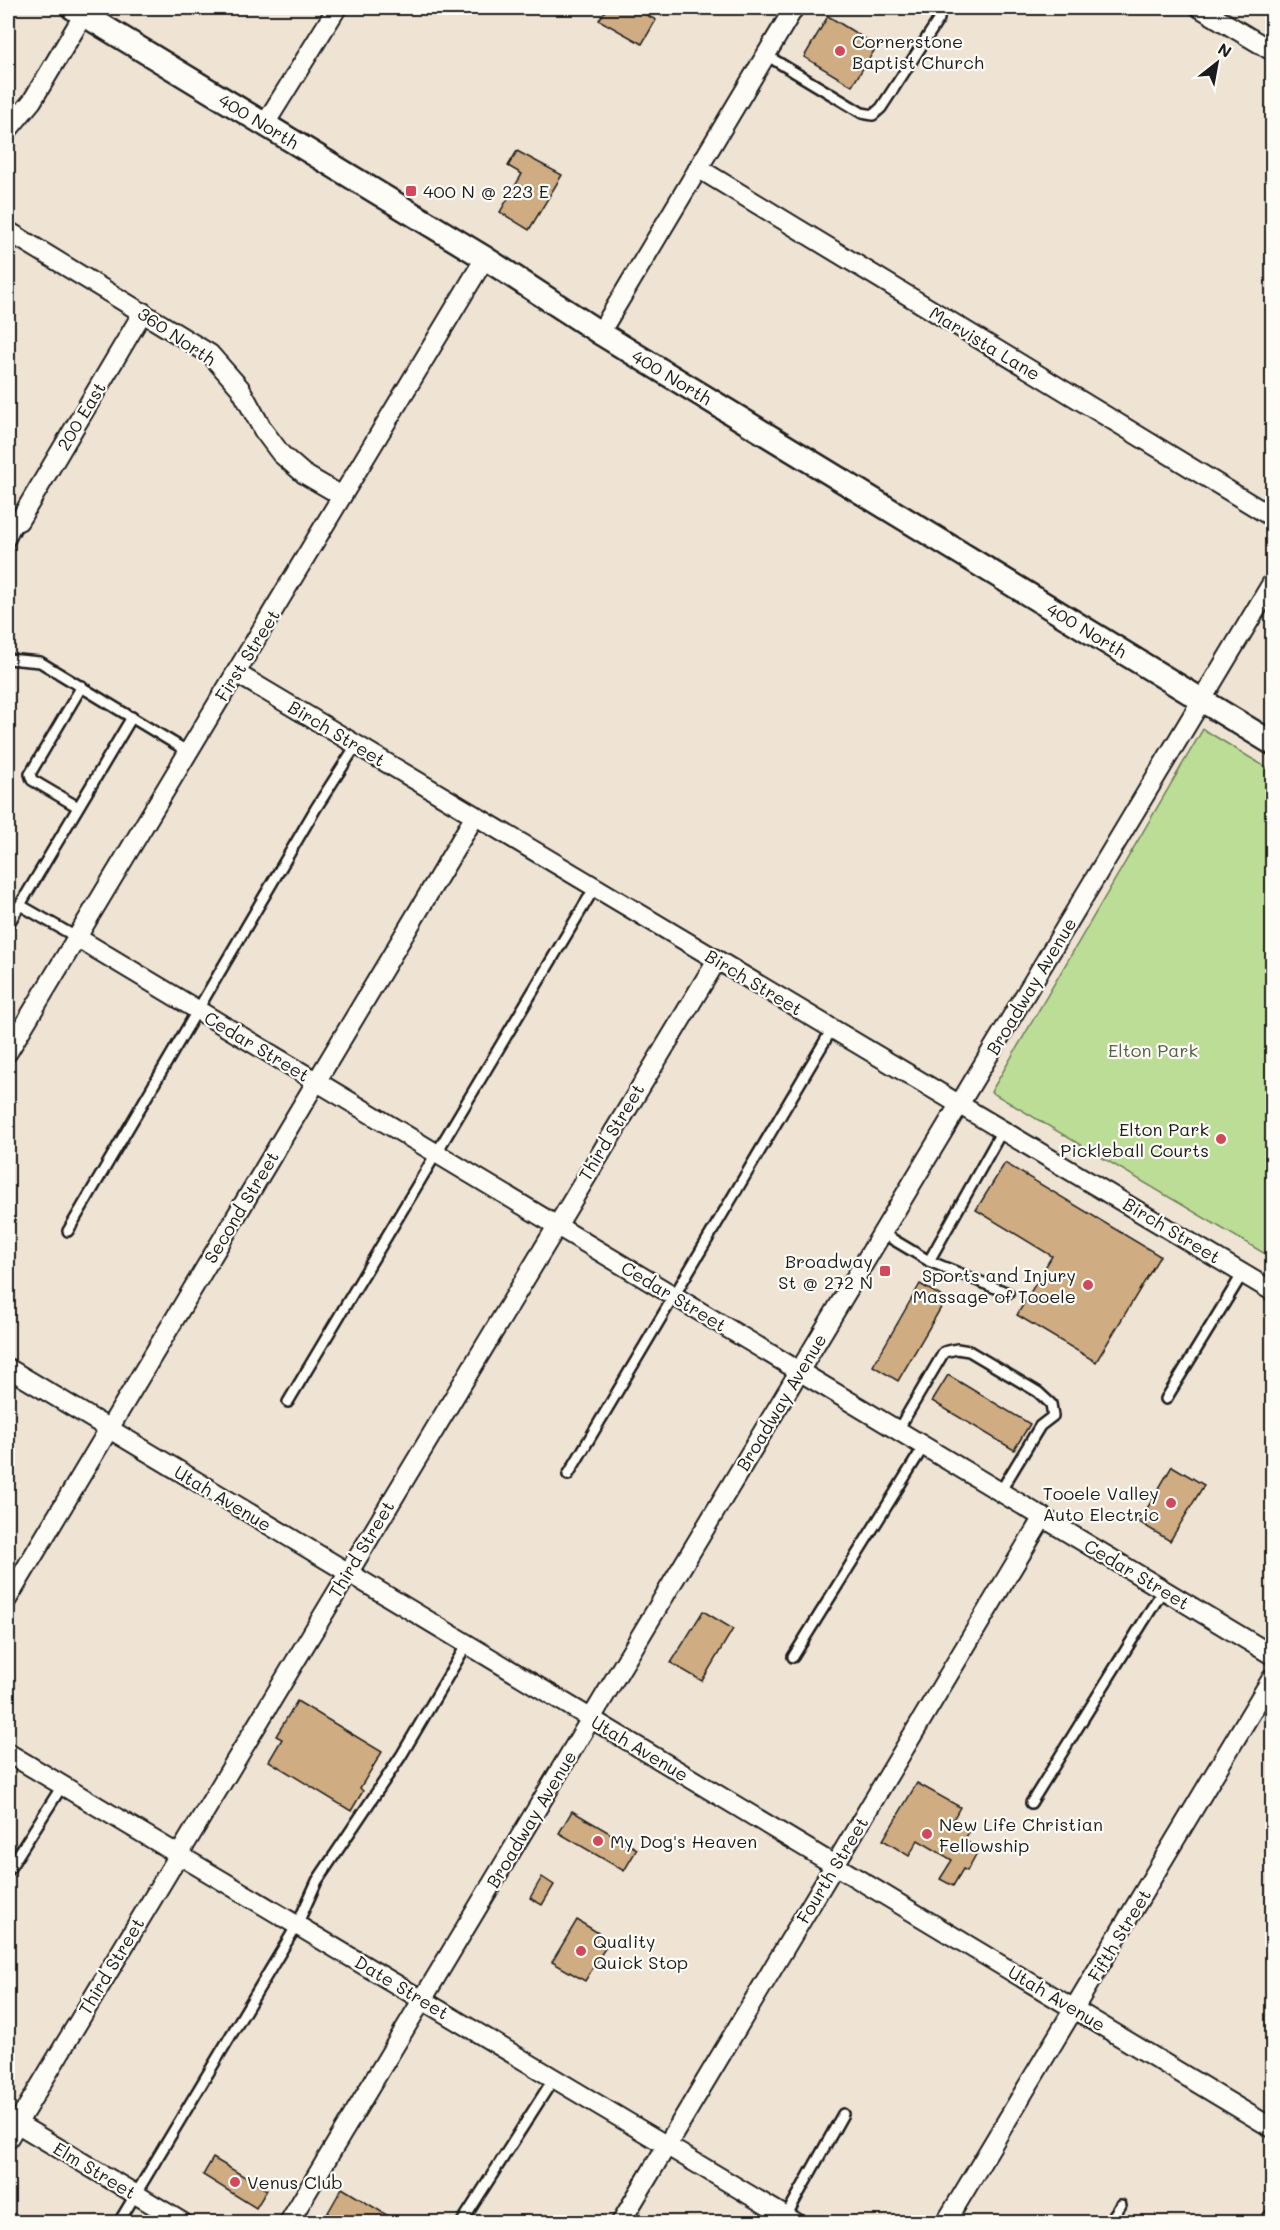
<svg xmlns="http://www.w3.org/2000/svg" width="1280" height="2230" viewBox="0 0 1280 2230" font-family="Mali,sans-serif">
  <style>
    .green { fill: #bcdd96; stroke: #6c7c59; stroke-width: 1.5 }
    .building { fill: #cfac82; stroke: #1c1c1c; stroke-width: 1.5 }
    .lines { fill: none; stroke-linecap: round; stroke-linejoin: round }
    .service-casing { stroke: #1c1c1c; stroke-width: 14 }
    .minor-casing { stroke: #1c1c1c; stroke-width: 22 }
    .tertiary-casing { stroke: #1c1c1c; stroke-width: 27 }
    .service { stroke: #fdfcf7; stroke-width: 9 }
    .minor { stroke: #fdfcf7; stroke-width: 18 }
    .tertiary { stroke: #fdfcf7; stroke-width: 22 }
    .poi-dot { fill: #d1495b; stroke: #fdfcf7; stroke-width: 2 }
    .labels { text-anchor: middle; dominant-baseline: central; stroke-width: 4.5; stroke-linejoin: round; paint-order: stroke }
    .poi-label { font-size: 18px; fill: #1c1c1c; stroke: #fdfcf7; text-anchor: start }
    .street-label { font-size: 18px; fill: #1c1c1c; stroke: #fdfcf7 }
    .park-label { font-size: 18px; fill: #546047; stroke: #fdfcf7 }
  </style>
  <rect width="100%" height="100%" fill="#efe4d4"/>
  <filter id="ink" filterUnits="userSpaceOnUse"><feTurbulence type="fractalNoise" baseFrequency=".0167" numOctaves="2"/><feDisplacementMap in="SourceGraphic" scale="12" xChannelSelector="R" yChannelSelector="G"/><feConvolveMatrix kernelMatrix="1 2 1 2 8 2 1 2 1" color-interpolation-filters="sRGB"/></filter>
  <g filter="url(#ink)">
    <polygon class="green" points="1203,729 1272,771 1272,1258 991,1092"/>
    <g class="building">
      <polygon points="607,8 634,8 656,20 642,44 599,20"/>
      <polygon points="828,16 877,46 852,86 804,57"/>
      <polygon points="517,151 562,175 529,230 500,212 522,174 508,166"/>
      <polygon points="1005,1163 1160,1256 1096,1362 1017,1315 1052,1256 976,1210"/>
      <polygon points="920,1284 946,1299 898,1381 873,1366"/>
      <polygon points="948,1375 1030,1424 1014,1450 932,1401"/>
      <polygon points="1172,1466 1204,1485 1170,1541 1139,1522"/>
      <polygon points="703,1611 733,1629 702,1681 671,1663"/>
      <polygon points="297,1701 382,1752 360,1788 363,1791 351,1811 269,1761 282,1739 276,1736"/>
      <polygon points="917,1783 960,1807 953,1820 970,1831 964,1840 979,1849 967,1871 963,1869 953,1886 940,1879 952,1860 918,1840 909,1856 883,1840"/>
      <polygon points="572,1811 637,1849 624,1871 559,1833"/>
      <polygon points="542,1877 554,1885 542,1905 530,1898"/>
      <polygon points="577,1920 610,1940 585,1981 552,1962"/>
      <polygon points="213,2158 267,2190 256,2208 203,2175"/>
      <polygon points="342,2188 400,2223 322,2223"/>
    </g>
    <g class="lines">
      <g class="service-casing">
        <g id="service">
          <polyline points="766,55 862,113 873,115 881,108 939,19 939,8"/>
          <polyline points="8,543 19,521"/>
          <polyline points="8,659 40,662 187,751"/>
          <polyline points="78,807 32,780 30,774 82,686"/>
          <polyline points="20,905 132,717"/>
          <polyline points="8,925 20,905 76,937"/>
          <polyline points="68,1231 316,808 357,744"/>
          <polyline points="882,1233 929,1261 1008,1293"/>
          <polyline points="929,1261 1003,1129"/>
          <polyline points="1166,1399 1243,1273"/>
          <polyline points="288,1402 595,887"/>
          <polyline points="898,1430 944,1352 957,1349 969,1351 1038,1392 1051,1404 1053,1416 1040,1426 1000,1492"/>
          <polyline points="568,1475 832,1029"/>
          <polyline points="793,1657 924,1446"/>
          <polyline points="1031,1803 1163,1590"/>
          <polyline points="8,1871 62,1786"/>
          <polyline points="785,2218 843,2114"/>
          <polyline points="119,2222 297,1925 317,1881 401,1756 467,1644"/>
          <polyline points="462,2222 554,2078"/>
          <polyline points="1109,2222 1121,2205"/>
        </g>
      </g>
      <g class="minor-casing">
        <g id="minor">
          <polyline points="1200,8 1272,51"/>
          <polyline points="265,124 337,8"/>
          <polyline points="8,130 32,101 84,14"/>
          <polyline points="698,168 1272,517"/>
          <polyline points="8,231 210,354 240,388 263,430 281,454 304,474 342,496"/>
          <polyline points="600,333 794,8"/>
          <polyline points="19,521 143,312"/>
          <polyline points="236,673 1272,1291"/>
          <polyline points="76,937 1272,1655"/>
          <polyline points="8,1052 485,258"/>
          <polyline points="8,1368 1272,2128"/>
          <polyline points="8,1598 475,816"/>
          <polyline points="8,1753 795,2222"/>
          <polyline points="8,2118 182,2222"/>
          <polyline points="8,2139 717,960"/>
          <polyline points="289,2222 1272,583"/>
          <polyline points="621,2222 1043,1517"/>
          <polyline points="946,2222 1272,1678"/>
          <polyline points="1270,2222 1272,2219"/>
        </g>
      </g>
      <g class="tertiary-casing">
        <polyline id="tertiary" points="73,8 485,258 600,333 1272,743"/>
      </g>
      <use href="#service" class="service"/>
      <use href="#minor" class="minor"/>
      <use href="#tertiary" class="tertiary"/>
    </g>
  </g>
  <g class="poi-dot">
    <circle cx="840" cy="51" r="6"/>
    <rect x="405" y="185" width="12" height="12" rx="3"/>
    <circle cx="1221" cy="1139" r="6"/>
    <rect x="879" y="1265" width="12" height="12" rx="3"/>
    <circle cx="1088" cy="1285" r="6"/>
    <circle cx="1171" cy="1503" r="6"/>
    <circle cx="927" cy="1834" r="6"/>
    <circle cx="598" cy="1841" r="6"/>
    <circle cx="581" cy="1951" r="6"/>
    <circle cx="235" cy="2182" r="6"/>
  </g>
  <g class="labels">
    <g class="poi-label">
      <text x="852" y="41">Cornerstone<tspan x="852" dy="21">Baptist Church</tspan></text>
      <text x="423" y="191">400 N @ 223 E</text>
      <text x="1209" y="1129" text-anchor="end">Elton Park<tspan x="1209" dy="21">Pickleball Courts</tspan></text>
      <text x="873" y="1261" text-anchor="end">Broadway<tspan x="873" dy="21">St @ 272 N</tspan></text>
      <text x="1076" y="1275" text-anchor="end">Sports and Injury<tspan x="1076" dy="21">Massage of Tooele</tspan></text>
      <text x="1159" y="1493" text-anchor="end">Tooele Valley<tspan x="1159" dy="21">Auto Electric</tspan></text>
      <text x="939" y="1824">New Life Christian<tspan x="939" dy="21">Fellowship</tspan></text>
      <text x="610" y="1841">My Dog's Heaven</text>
      <text x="593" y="1941">Quality<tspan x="593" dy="21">Quick Stop</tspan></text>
      <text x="247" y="2182">Venus Club</text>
    </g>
    <g class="street-label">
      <text transform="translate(259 121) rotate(31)">400 North</text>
      <text transform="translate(177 336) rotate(34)">360 North</text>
      <text transform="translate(985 343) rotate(31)">Marvista Lane</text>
      <text transform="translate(672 377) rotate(31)">400 North</text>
      <text transform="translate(81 416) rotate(-59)">200 East</text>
      <text transform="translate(1087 630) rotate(31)">400 North</text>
      <text transform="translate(247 655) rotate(-58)">First Street</text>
      <text transform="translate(337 733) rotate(31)">Birch Street</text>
      <text transform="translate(754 982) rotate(31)">Birch Street</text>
      <text transform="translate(1031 986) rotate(-59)">Broadway Avenue</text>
      <text transform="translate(257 1046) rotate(31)">Cedar Street</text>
      <text transform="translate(611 1132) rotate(-59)">Third Street</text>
      <text transform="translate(241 1207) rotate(-59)">Second Street</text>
      <text transform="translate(1172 1230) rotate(31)">Birch Street</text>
      <text transform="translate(674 1296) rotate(31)">Cedar Street</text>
      <text transform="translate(781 1402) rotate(-59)">Broadway Avenue</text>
      <text transform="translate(223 1498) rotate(31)">Utah Avenue</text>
      <text transform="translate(361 1549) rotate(-59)">Third Street</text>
      <text transform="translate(1137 1574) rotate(31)">Cedar Street</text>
      <text transform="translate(640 1748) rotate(31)">Utah Avenue</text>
      <text transform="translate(531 1819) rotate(-59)">Broadway Avenue</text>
      <text transform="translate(832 1870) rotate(-59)">Fourth Street</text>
      <text transform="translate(1119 1935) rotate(-59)">Fifth Street</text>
      <text transform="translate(111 1966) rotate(-59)">Third Street</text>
      <text transform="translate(402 1987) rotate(31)">Date Street</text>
      <text transform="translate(1057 1998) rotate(31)">Utah Avenue</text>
      <text transform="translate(95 2170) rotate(31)">Elm Street</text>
    </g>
    <g class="park-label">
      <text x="1153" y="1050">Elton Park</text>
    </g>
  </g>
  <rect width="1280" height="2230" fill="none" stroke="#fdfcf7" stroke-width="30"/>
  <rect x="15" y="15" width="1250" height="2200" fill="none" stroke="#1c1c1c" stroke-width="2" filter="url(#ink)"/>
  <g transform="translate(1217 63) rotate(31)" stroke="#fdfcf7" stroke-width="4.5" paint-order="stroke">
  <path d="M0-4.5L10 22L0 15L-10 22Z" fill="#1c1c1c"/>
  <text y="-9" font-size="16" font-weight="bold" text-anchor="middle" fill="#1c1c1c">N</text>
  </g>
</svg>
